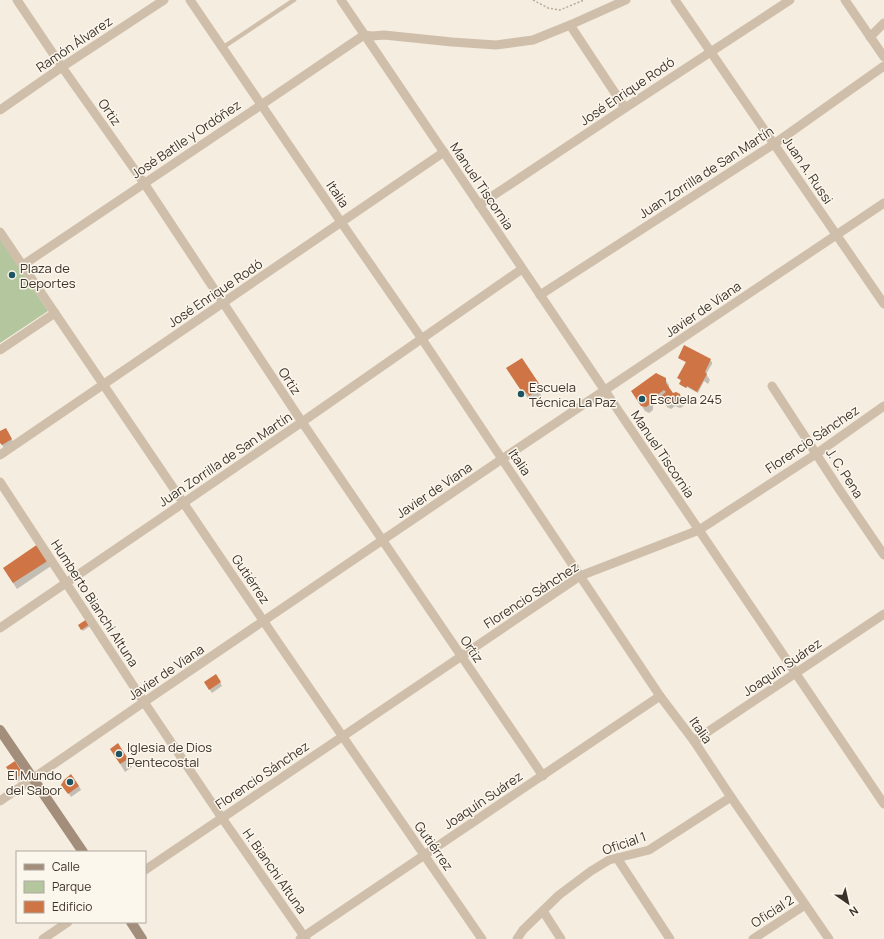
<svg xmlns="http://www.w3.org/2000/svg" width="884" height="939" viewBox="0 0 884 939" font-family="Manrope,sans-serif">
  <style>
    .green { fill: #b4c69e }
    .shadow { fill: #0003 }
    .building { fill: #ce7445 }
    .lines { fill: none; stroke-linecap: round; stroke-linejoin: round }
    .path { stroke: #bba994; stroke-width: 1.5; stroke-dasharray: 2 2; stroke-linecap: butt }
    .lane { stroke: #cfbfaa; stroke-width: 4.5 }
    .street { stroke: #cfbfaa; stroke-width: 9 }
    .secondary { stroke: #a38e7b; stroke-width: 10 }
    .poi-dot { fill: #1c5561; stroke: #fcf7ed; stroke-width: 1.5 }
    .labels { text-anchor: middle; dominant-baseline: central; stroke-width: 3; stroke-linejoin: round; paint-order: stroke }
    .street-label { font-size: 13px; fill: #3c322a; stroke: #fcf7ed }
    .poi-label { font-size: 13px; fill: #3c322a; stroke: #fcf7ed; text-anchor: start }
  </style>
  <rect width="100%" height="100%" fill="#f5ede0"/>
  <polygon class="green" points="0,239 48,311 0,343"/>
  <g class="shadow">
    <polygon points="679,358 709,359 712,362 712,364 706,374 710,380 708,384 704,381 698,393 687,387 687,388 681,385 680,384 682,381 678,378 686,362 680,359"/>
    <polygon points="522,359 543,391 540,393 542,396 533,401 531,398 529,400 511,374"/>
    <polygon points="665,379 669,385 669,389 673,395 680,395 683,401 684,406 680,408 675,406 671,409 667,407 663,399 653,406 653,410 649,413 645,411 636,397"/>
    <polygon points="5,429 14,443 4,448 0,442 0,432"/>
    <polygon points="38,546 51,566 17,589 7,574"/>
    <polygon points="87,620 90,626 83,631 79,625"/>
    <polygon points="216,675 222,686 212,693 205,683"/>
    <polygon points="118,745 132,767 125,772 116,757"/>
    <polygon points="14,762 24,778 17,782 7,767"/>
    <polygon points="79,786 81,790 71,797 65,788"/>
  </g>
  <g class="building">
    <polygon points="684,345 711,359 705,372 707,374 697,392 687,386 686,388 679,384 681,380 677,378 686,362 678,358"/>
    <polygon points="522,358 540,385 538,387 539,389 529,396 527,393 524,395 506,368"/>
    <polygon points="656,373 666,378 666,383 673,393 676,392 680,394 681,400 677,403 672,401 668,404 662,401 661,396 666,392 664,390 650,400 650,404 646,407 641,406 631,391"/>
    <polygon points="6,428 12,439 2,445 0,443 0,431"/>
    <polygon points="38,544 49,560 13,583 3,568"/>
    <polygon points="87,619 90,624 81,630 78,625"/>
    <polygon points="216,674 221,682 209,690 204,682"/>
    <polygon points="118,743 128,759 120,764 110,749"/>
    <polygon points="15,761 23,774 14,779 6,767"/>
    <polygon points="71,774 79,786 68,794 61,785 64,780"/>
  </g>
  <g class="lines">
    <polyline class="path" points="533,0 548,8 560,10 584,0"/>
    <polyline class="lane" points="222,48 294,0"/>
    <g class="street">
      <polyline points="17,0 62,67 144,183 302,422 543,776"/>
      <polyline points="190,0 341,222 422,339 660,696 694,741 731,797 829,939"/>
      <polyline points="341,0 884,804"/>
      <polyline points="675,0 884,304"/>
      <polyline points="845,0 884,57"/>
      <polyline points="570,25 625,108"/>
      <polyline points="870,37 884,23"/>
      <polyline points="0,110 62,67 164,0"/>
      <polyline points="479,205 625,108 790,0"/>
      <polyline points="0,232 277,641 482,939"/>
      <polyline points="23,265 261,105 364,35 372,36 384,35 452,42 496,45 533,40 570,25 626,0"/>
      <polyline points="540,295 774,144 884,66"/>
      <polyline points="0,350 55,313"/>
      <polyline points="772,386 839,489 884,555"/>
      <polyline points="0,455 444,152"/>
      <polyline points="0,482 144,702 222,818 306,939"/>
      <polyline points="0,628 302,422 522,269"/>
      <polyline points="694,741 884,614"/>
      <polyline points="0,801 144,702 502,459 884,203"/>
      <polyline points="617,858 670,939"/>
      <polyline points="145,870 580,576 699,530 816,454 884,406"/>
      <polyline points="543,911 561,939"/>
      <polyline points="43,939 68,922"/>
      <polyline points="300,939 660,696"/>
      <polyline points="517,939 523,930 559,895 591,871 609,860 649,850 731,797"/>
      <polyline points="753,939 805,905"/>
    </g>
    <g class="secondary">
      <polyline points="0,730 83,852"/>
      <polyline points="131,922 142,939"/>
    </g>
  </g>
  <g class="poi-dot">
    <circle cx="12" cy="275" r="4"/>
    <circle cx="521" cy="394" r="4"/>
    <circle cx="642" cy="399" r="4"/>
    <circle cx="119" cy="754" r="4"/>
    <circle cx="70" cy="782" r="4"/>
  </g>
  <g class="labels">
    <g class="street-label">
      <text transform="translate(74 44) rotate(-34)">Ramón Álvarez</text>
      <text transform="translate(627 91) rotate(-34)">José Enrique Rodó</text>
      <text transform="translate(110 112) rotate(55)">Ortiz</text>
      <text transform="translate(186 139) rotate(-34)">José Batlle y Ordóñez</text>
      <text transform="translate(808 170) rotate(56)">Juan A. Russi</text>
      <text transform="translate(706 172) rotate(-33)">Juan Zorrilla de San Martín</text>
      <text transform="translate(482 186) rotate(56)">Manuel Tiscornia</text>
      <text transform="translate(338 194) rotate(56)">Italia</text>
      <text transform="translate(215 293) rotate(-34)">José Enrique Rodó</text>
      <text transform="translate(703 309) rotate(-34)">Javier de Viana</text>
      <text transform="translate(290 381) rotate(57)">Ortiz</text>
      <text transform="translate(812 439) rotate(-34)">Florencio Sánchez</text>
      <text transform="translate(663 454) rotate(56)">Manuel Tiscornia</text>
      <text transform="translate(225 459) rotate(-34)">Juan Zorrilla de San Martín</text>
      <text transform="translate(520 462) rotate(56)">Italia</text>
      <text transform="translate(845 473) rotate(57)">J. C. Pena</text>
      <text transform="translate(434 490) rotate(-34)">Javier de Viana</text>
      <text transform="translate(251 579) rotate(56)">Gutiérrez</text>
      <text transform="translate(531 595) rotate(-33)">Florencio Sánchez</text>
      <text transform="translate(95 603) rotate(57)">Humberto Bianchi Altuna</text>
      <text transform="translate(472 649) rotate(56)">Ortiz</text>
      <text transform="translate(782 667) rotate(-34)">Joaquín Suárez</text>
      <text transform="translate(166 672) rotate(-34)">Javier de Viana</text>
      <text transform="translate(701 730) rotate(55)">Italia</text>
      <text transform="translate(262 775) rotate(-34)">Florencio Sánchez</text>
      <text transform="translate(483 800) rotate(-34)">Joaquín Suárez</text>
      <text transform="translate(624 843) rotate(-19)">Oficial 1</text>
      <text transform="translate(434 846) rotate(55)">Gutiérrez</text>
      <text transform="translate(275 871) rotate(55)">H. Bianchi Altuna</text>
      <text transform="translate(772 911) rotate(-33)">Oficial 2</text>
    </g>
    <g class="poi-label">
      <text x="20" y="268">Plaza de<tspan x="20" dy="15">Deportes</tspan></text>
      <text x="529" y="387">Escuela<tspan x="529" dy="15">Técnica La Paz</tspan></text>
      <text x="650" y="399">Escuela 245</text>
      <text x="127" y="747">Iglesia de Dios<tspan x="127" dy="15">Pentecostal</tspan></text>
      <text x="62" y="775" text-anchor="end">El Mundo<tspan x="62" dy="15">del Sabor</tspan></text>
    </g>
  </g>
  <rect x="16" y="851" width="130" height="72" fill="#fcf7ed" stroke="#afa89f"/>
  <rect x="24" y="864" width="20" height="6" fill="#a38e7b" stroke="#afa89f"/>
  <text x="52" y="871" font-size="12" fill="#3c322a">Calle</text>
  <rect x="24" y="881" width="20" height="12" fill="#b4c69e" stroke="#afa89f"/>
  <text x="52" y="891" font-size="12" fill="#3c322a">Parque</text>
  <rect x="24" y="901" width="20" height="12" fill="#ce7445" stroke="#afa89f"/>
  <text x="52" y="911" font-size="12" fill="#3c322a">Edificio</text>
  <g transform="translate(848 903) rotate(146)" stroke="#fcf7ed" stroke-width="3" paint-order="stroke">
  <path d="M0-3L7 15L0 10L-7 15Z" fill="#3c322a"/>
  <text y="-6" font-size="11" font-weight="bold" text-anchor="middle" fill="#3c322a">N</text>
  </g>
</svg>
